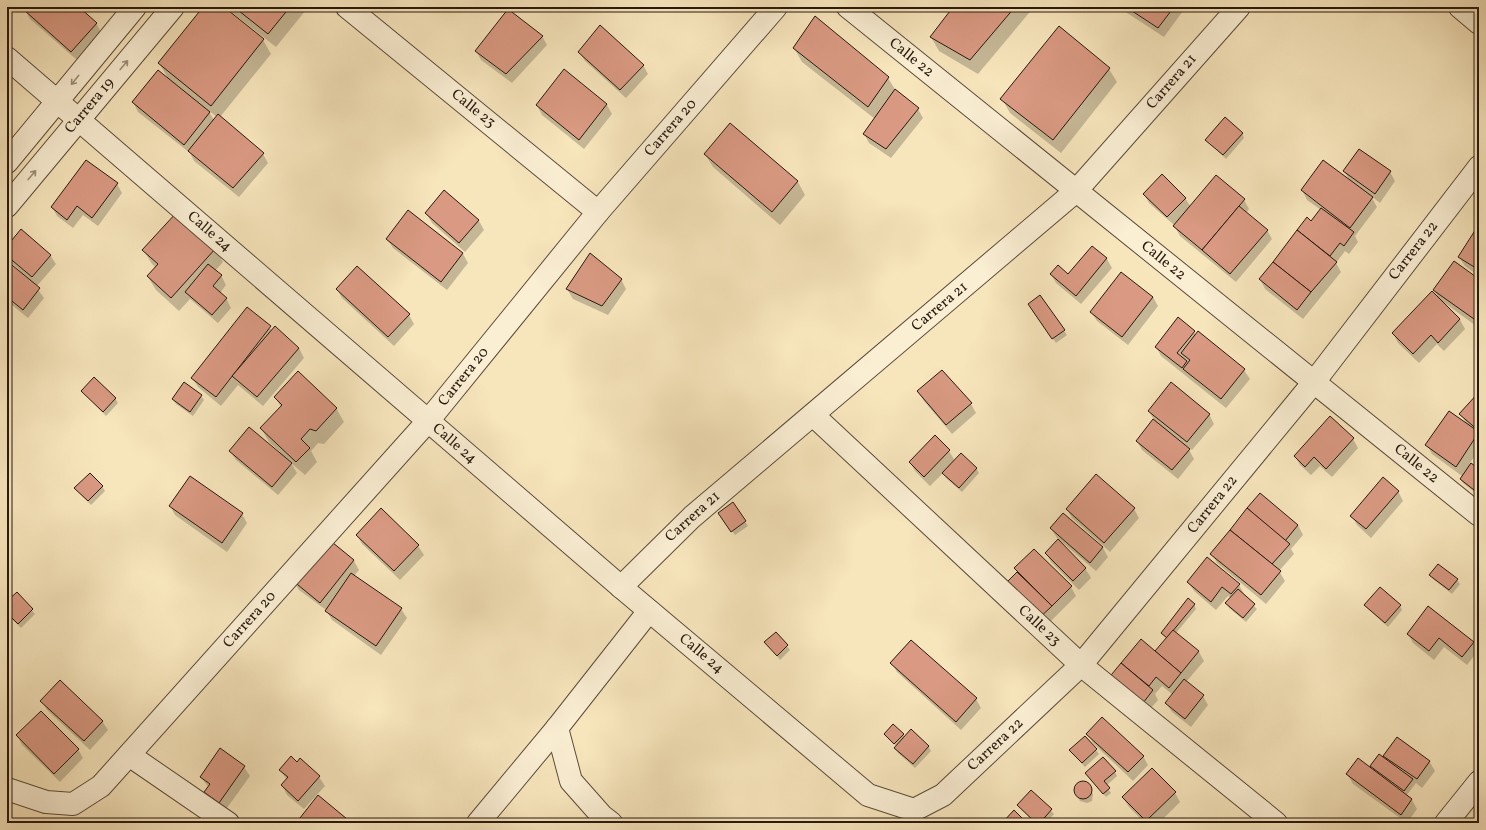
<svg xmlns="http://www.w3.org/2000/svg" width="1486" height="830" viewBox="0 0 1486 830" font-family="Vollkorn,serif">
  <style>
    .shadow { fill: #0003; fill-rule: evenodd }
    .building { fill: #d99982; stroke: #28190e }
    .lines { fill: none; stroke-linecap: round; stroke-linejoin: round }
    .street-casing { stroke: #5c4c3a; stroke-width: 24 }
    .street { stroke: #faeed3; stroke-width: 22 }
    .oneway { stroke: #9c8e7a }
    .labels { text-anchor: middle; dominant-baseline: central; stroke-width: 3.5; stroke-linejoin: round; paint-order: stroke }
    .street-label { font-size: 15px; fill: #28190e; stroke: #faeed3 }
  </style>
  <rect width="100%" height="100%" fill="#f7e5bc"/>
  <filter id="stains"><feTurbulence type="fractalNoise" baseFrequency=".005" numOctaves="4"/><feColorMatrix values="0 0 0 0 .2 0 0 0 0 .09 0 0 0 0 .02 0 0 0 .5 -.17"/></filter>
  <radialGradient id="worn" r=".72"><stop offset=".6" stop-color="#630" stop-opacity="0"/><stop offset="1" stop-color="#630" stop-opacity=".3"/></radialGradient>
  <g class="shadow">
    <polygon points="27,7 78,7 96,23 101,32 77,60 30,19 25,10"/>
    <path d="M204,7h18l41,33 8,14 -51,63 43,37 5,9 -29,34 -45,-36 -4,-8 -52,-41 -5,-10 36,-22 -10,-17zM208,110l9,7 -3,3z"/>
    <polygon points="225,7 304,7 306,10 276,47"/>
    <polygon points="954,7 1034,7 978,74 939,51 931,37"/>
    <polygon points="1118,7 1180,7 1183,11 1164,37"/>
    <polygon points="542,36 547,45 512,83 481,60 476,51"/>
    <polygon points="794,48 888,78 896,91 918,109 923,118 891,158 869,143 864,134 875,119 802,62"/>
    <polygon points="579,52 643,65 648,74 626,98 585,61"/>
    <polygon points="1109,69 1117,82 1061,153 1010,113 1002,99"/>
    <polygon points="564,71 607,105 612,114 584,149 542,115 537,105"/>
    <polygon points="730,124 798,182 805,195 780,225 713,167 705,154"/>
    <polygon points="1242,133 1244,138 1226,159 1207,140"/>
    <polygon points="1344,171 1390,172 1395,181 1380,203 1371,196 1377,207 1355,236 1358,242 1349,254 1345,251 1336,263 1341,272 1303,319 1265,289 1260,279 1308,219 1312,222 1321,210 1307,200 1302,190 1350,181"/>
    <polygon points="117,184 122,193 98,226 83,215 73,228 57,216 52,207"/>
    <polygon points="445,192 479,221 484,230 465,252 432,223 426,213"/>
    <polygon points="1144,194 1185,198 1191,207 1244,200 1249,209 1246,213 1267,230 1272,239 1236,282 1180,236 1174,225 1149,203"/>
    <polygon points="409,212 463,254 468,263 447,290 393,248 387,239"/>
    <polygon points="1479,227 1479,276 1465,266 1459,257"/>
    <polygon points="7,247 50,255 56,264 36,287 44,298 28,318 7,301 7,263 19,272 20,271 7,259"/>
    <polygon points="1092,247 1107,259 1112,268 1081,304 1056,283 1051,274 1068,276"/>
    <polygon points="215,248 223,262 215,271 221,275 226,285 220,293 226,298 231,308 218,323 190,299 179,311 156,290 148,277 156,268 152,264 144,251"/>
    <polygon points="621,279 626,289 608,315 573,299 567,289"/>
    <polygon points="1479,280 1479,328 1442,301 1460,320 1465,329 1444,351 1437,344 1419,363 1398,343 1393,333 1440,300 1434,290"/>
    <polygon points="337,289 409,315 414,324 394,346 342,298"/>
    <polygon points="1040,297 1067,335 1056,343 1031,309"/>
    <polygon points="1153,297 1158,306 1128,345 1097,321 1091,312"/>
    <polygon points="247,309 272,330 299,348 304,358 263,406 238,385 221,406 198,387 192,378"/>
    <polygon points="1194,332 1196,335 1244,370 1250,379 1226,408 1161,356 1156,347"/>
    <polygon points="942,371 971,404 976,413 952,434 924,401 918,392"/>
    <polygon points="82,391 115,398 118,403 106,416"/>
    <polygon points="1479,393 1479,450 1470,463 1479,470 1479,491 1477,494 1463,483 1461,479 1462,476 1432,454 1427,445 1467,425 1461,414"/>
    <polygon points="201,396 204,400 193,416 176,404 173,399"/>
    <polygon points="275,397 336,408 344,422 324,444 318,443 311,451 317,462 305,475 291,463 297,473 278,495 236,460 230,451 280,452 269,442 261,428 281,407"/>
    <polygon points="1149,411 1209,414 1214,424 1192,450 1187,446 1194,459 1178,479 1142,450 1137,441 1154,420"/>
    <polygon points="935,436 949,451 955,461 976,468 979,473 962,492 946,478 943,473 930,486 915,471 910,462"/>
    <polygon points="1353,439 1358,448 1332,477 1320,466 1311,475 1300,465 1295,456"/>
    <polygon points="102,486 105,491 91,505 75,488"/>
    <polygon points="1398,491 1403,501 1371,538 1357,525 1352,516"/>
    <polygon points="1260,494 1298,525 1303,535 1291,549 1294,554 1279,571 1285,581 1266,604 1217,563 1212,554"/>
    <polygon points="733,504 748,526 735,535 722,518"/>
    <polygon points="170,506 242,514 247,523 227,552 175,515"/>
    <polygon points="1067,509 1134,509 1139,518 1110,552 1072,518"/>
    <polygon points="1063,514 1103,548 1108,557 1096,571 1057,538 1051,528"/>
    <polygon points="357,535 418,546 424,555 400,580 362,544"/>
    <polygon points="327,539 354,561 359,570 354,576 401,609 407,618 381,655 332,620 326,610 299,590 293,581"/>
    <polygon points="1046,553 1085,568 1091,578 1079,590 1051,562"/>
    <polygon points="1438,565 1457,580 1460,584 1452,594 1433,579 1431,575"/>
    <polygon points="1016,568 1071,587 1076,596 1043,629 1004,586 1018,573"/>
    <polygon points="1188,582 1239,585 1244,594 1243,595 1257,609 1246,622 1229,608 1227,604 1231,598 1228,596 1216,610 1194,591"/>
    <polygon points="17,593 35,614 21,628 7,614 7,602"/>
    <polygon points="1194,604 1196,609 1176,633 1199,652 1204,661 1186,682 1203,696 1208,705 1191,727 1172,712 1166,703 1173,695 1162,686 1155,694 1158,700 1145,715 1108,680 1141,641 1155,653 1167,639 1162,633"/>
    <polygon points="1365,606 1400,606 1402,610 1388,627"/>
    <polygon points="776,633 790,650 780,660 766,642"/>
    <polygon points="1408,634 1473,642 1478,651 1467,665 1444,647 1434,660 1413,643"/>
    <polygon points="892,663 976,699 981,708 961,730 897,672"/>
    <polygon points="42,701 102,721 108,730 90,750 47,710"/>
    <polygon points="885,734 903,734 905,738 928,746 931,751 915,768 898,753 895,748 897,747"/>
    <polygon points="1088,734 1143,756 1148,765 1133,781 1093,743"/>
    <polygon points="17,735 78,749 83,758 60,782 22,745"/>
    <polygon points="1085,737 1099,754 1085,767 1073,754"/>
    <polygon points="1385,756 1429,761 1435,771 1422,788 1416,783 1406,796 1412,800 1417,809 1407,823 1353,784 1347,774 1375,772 1371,766 1388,762"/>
    <polygon points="301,760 319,777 325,786 304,809 287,795 282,785 287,780 280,770 297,764"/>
    <polygon points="244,767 250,776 224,812 211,802 205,792 209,788 201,777"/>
    <polygon points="1115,772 1117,776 1106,786 1111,793 1106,797 1086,773"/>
    <polygon points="1083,782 1088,784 1093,794 1092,801 1087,803 1080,801 1075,792 1078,785"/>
    <polygon points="1031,791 1054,814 1046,823 1035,823 1018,806"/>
    <polygon points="1175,793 1180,802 1159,823 1145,823 1129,807 1123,798"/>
    <polygon points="346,819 349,823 297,823"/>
  </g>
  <g class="building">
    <polygon points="26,7 79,7 97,23 71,52 24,10"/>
    <polygon points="203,7 224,7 264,39 211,106 158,63"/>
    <polygon points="234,7 290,7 268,34"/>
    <polygon points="953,7 1015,7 970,60 930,37"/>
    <polygon points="1126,7 1174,7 1158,28"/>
    <polygon points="508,9 543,36 506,74 475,51"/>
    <polygon points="815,16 889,77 868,107 793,48"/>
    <polygon points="600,25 644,65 620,90 578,52"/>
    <polygon points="1059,26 1110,68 1053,140 1000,99"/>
    <polygon points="564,69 607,104 579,140 536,105"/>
    <polygon points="158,70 210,112 184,145 132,102"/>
    <polygon points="895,89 919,108 886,149 863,134"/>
    <polygon points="218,114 264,153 233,188 188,151"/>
    <polygon points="1225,117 1243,133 1223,155 1205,140"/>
    <polygon points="730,123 798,181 772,212 704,154"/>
    <polygon points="1359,149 1391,171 1375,194 1343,171"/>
    <polygon points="86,160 118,183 92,218 77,206 67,220 51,207"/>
    <polygon points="1323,160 1373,197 1350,228 1301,190"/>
    <polygon points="1162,174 1186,198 1167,217 1143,194"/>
    <polygon points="1216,175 1245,199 1202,250 1173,226"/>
    <polygon points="444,190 479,220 459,243 425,213"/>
    <polygon points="1239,206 1268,230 1230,274 1202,250"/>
    <polygon points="1321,208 1354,232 1344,246 1340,243 1330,256 1297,230 1307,217 1311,221"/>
    <polygon points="408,210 463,253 441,282 386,239"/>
    <polygon points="177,212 216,248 171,298 147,276 158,264 142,250"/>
    <polygon points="1479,224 1479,235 1474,232"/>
    <polygon points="21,229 51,255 32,277 7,256 7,246"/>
    <polygon points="1297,230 1337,262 1311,292 1273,262"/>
    <polygon points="1474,232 1479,235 1479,270 1458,257"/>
    <polygon points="1092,246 1107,258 1076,296 1050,274 1058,265 1068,274"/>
    <polygon points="590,253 622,279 602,306 566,289"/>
    <polygon points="7,261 40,288 23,310 7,297"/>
    <polygon points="1454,261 1479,279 1479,312 1474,319 1433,290"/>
    <polygon points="1273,262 1311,292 1297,310 1259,279"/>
    <polygon points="208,264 222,275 213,286 227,298 212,315 185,292"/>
    <polygon points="357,266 410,314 388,337 336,289"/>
    <polygon points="1121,272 1153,297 1122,337 1090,312"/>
    <polygon points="1432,291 1460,319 1438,343 1431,335 1413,354 1392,333"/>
    <polygon points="1040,295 1065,330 1052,339 1028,304"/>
    <polygon points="247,307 271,326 216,397 191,378"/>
    <polygon points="1178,317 1195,331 1177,353 1187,361 1182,368 1155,347"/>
    <polygon points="275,326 299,348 257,397 232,376"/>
    <polygon points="1198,331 1245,369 1221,399 1183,369 1190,360 1181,353"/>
    <polygon points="942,370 972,403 946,425 917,391"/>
    <polygon points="298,371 337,408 316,431 310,429 301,439 310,448 296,462 260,428 282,405 274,397"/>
    <polygon points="94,377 116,398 103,412 81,391"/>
    <polygon points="184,382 202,395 190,412 172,399"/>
    <polygon points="1171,382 1210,414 1187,442 1148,411"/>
    <polygon points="1479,392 1479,431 1459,414"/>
    <polygon points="1449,411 1479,432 1456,467 1425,445"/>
    <polygon points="1330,416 1354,438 1326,469 1314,457 1305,467 1294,456"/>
    <polygon points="1153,419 1190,449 1172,470 1136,441"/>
    <polygon points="249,427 292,463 272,487 229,451"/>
    <polygon points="935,435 950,450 924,477 909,462"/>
    <polygon points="961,453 977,468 959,488 942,473"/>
    <polygon points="1471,463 1479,469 1479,484 1474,490 1460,479"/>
    <polygon points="90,473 103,486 88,501 74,488"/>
    <polygon points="1096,474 1135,508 1104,543 1066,509"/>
    <polygon points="190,476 243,513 222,543 169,506"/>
    <polygon points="1383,477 1399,491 1366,529 1350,516"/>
    <polygon points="1260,493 1298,525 1285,541 1247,508"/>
    <polygon points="733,502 746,521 731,532 718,513"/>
    <polygon points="381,508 419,545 394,571 356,535"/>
    <polygon points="1247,508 1290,544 1272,564 1230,530"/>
    <polygon points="1063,513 1103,547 1090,563 1050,528"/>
    <polygon points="1230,530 1281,571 1261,595 1210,554"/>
    <polygon points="327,538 354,560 320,603 292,580"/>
    <polygon points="1058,539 1086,568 1073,581 1045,553"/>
    <polygon points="1034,549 1072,586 1052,606 1014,568"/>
    <polygon points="1207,557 1240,584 1231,594 1222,587 1211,602 1187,582"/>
    <polygon points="1438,564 1458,579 1449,590 1429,575"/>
    <polygon points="1017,572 1052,606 1037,620 1003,586"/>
    <polygon points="351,573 402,608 376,646 325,611"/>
    <polygon points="1380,587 1401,605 1385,623 1364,605"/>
    <polygon points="1238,589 1255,604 1243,618 1225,603"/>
    <polygon points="17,592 33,609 18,624 7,613 7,601"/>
    <polygon points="1188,598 1195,604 1167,638 1161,633"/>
    <polygon points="1428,606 1474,642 1462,657 1439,638 1429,651 1407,634"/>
    <polygon points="1173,630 1199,651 1181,673 1155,651"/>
    <polygon points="776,632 788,645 777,656 764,642"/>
    <polygon points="1141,639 1181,673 1169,688 1156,677 1149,686 1121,663"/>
    <polygon points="911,640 977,698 956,722 890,663"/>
    <polygon points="1121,663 1153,690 1140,707 1107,680"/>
    <polygon points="1184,679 1204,695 1185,719 1165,703"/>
    <polygon points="60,680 103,721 84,741 40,701"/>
    <polygon points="41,711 79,749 54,774 16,735"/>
    <polygon points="1102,717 1144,756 1128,772 1086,734"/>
    <polygon points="893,724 904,734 894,744 884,734"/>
    <polygon points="911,729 929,746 913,764 894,748"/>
    <polygon points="1085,736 1097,749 1082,763 1069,750"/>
    <polygon points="1397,737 1430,761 1417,779 1383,756"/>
    <polygon points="220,748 245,766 219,803 204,792 210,784 200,777"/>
    <polygon points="1379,754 1413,779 1404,791 1370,766"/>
    <polygon points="291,756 297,762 300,758 320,776 298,801 281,785 288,777 279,770"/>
    <polygon points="1103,757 1116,771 1104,781 1110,788 1103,794 1085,773"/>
    <polygon points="1358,758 1412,799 1401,815 1346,774"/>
    <polygon points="1152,768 1176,792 1146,821 1122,797"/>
    <circle cx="1083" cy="790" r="9"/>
    <polygon points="1031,790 1052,809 1040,823 1036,823 1017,805"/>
    <polygon points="318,795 347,819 344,823 296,823"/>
    <polygon points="1014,810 1027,823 1002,823"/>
  </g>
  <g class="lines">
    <g class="street-casing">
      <g id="street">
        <polyline points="347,7 598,212"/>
        <polyline points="848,7 1479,515"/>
        <polyline points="1460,7 1479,23"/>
        <polyline points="7,58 621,587 868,795 914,810 943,795 1081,665 1314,382 1479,167"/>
        <polyline points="7,162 135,7"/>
        <polyline points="7,206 173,7"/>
        <polyline points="813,415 1081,665 1276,823"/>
        <polyline points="621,587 692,517 1076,191 1239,7"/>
        <polyline points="557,728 571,781 602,816 611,823"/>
        <polyline points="129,755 228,823"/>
        <polyline points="7,789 46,802 73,804 101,786 428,421 598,212 776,7"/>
        <polyline points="478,823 557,728 649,611"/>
        <polyline points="1446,823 1479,782"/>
      </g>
    </g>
    <use href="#street" class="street"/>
  </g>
  <defs><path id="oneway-shaft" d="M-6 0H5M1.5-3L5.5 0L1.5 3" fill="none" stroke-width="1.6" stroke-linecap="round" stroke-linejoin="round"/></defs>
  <g class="oneway">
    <use href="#oneway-shaft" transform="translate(124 65) rotate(-50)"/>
    <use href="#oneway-shaft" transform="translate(75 80) rotate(129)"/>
    <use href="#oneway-shaft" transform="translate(32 175) rotate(-50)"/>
  </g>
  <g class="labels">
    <g class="street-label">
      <text transform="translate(911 58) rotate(39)">Calle 22</text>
      <text transform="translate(1172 82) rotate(-49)">Carrera 21</text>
      <text transform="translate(90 106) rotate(-50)">Carrera 19</text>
      <text transform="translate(473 109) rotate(39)">Calle 23</text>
      <text transform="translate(671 128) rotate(-49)">Carrera 20</text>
      <text transform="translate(209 232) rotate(41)">Calle 24</text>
      <text transform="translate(1414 251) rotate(-52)">Carrera 22</text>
      <text transform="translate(1163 261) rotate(39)">Calle 22</text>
      <text transform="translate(940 307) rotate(-40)">Carrera 21</text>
      <text transform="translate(464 377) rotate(-51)">Carrera 20</text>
      <text transform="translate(454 444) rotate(41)">Calle 24</text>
      <text transform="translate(1416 464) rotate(39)">Calle 22</text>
      <text transform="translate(1213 505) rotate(-51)">Carrera 22</text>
      <text transform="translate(693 517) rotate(-42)">Carrera 21</text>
      <text transform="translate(250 620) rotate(-48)">Carrera 20</text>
      <text transform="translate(1039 626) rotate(43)">Calle 23</text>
      <text transform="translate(701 654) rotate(40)">Calle 24</text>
      <text transform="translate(996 745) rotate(-43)">Carrera 22</text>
    </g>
  </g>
  <rect width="1486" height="830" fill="none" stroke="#f7e5bc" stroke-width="24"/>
  <rect x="8" y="8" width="1470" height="814" fill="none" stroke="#28190e" stroke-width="2"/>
  <rect x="12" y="12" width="1462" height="806" fill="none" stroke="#28190e"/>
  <rect width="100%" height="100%" filter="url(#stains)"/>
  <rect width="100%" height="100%" fill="url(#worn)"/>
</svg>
